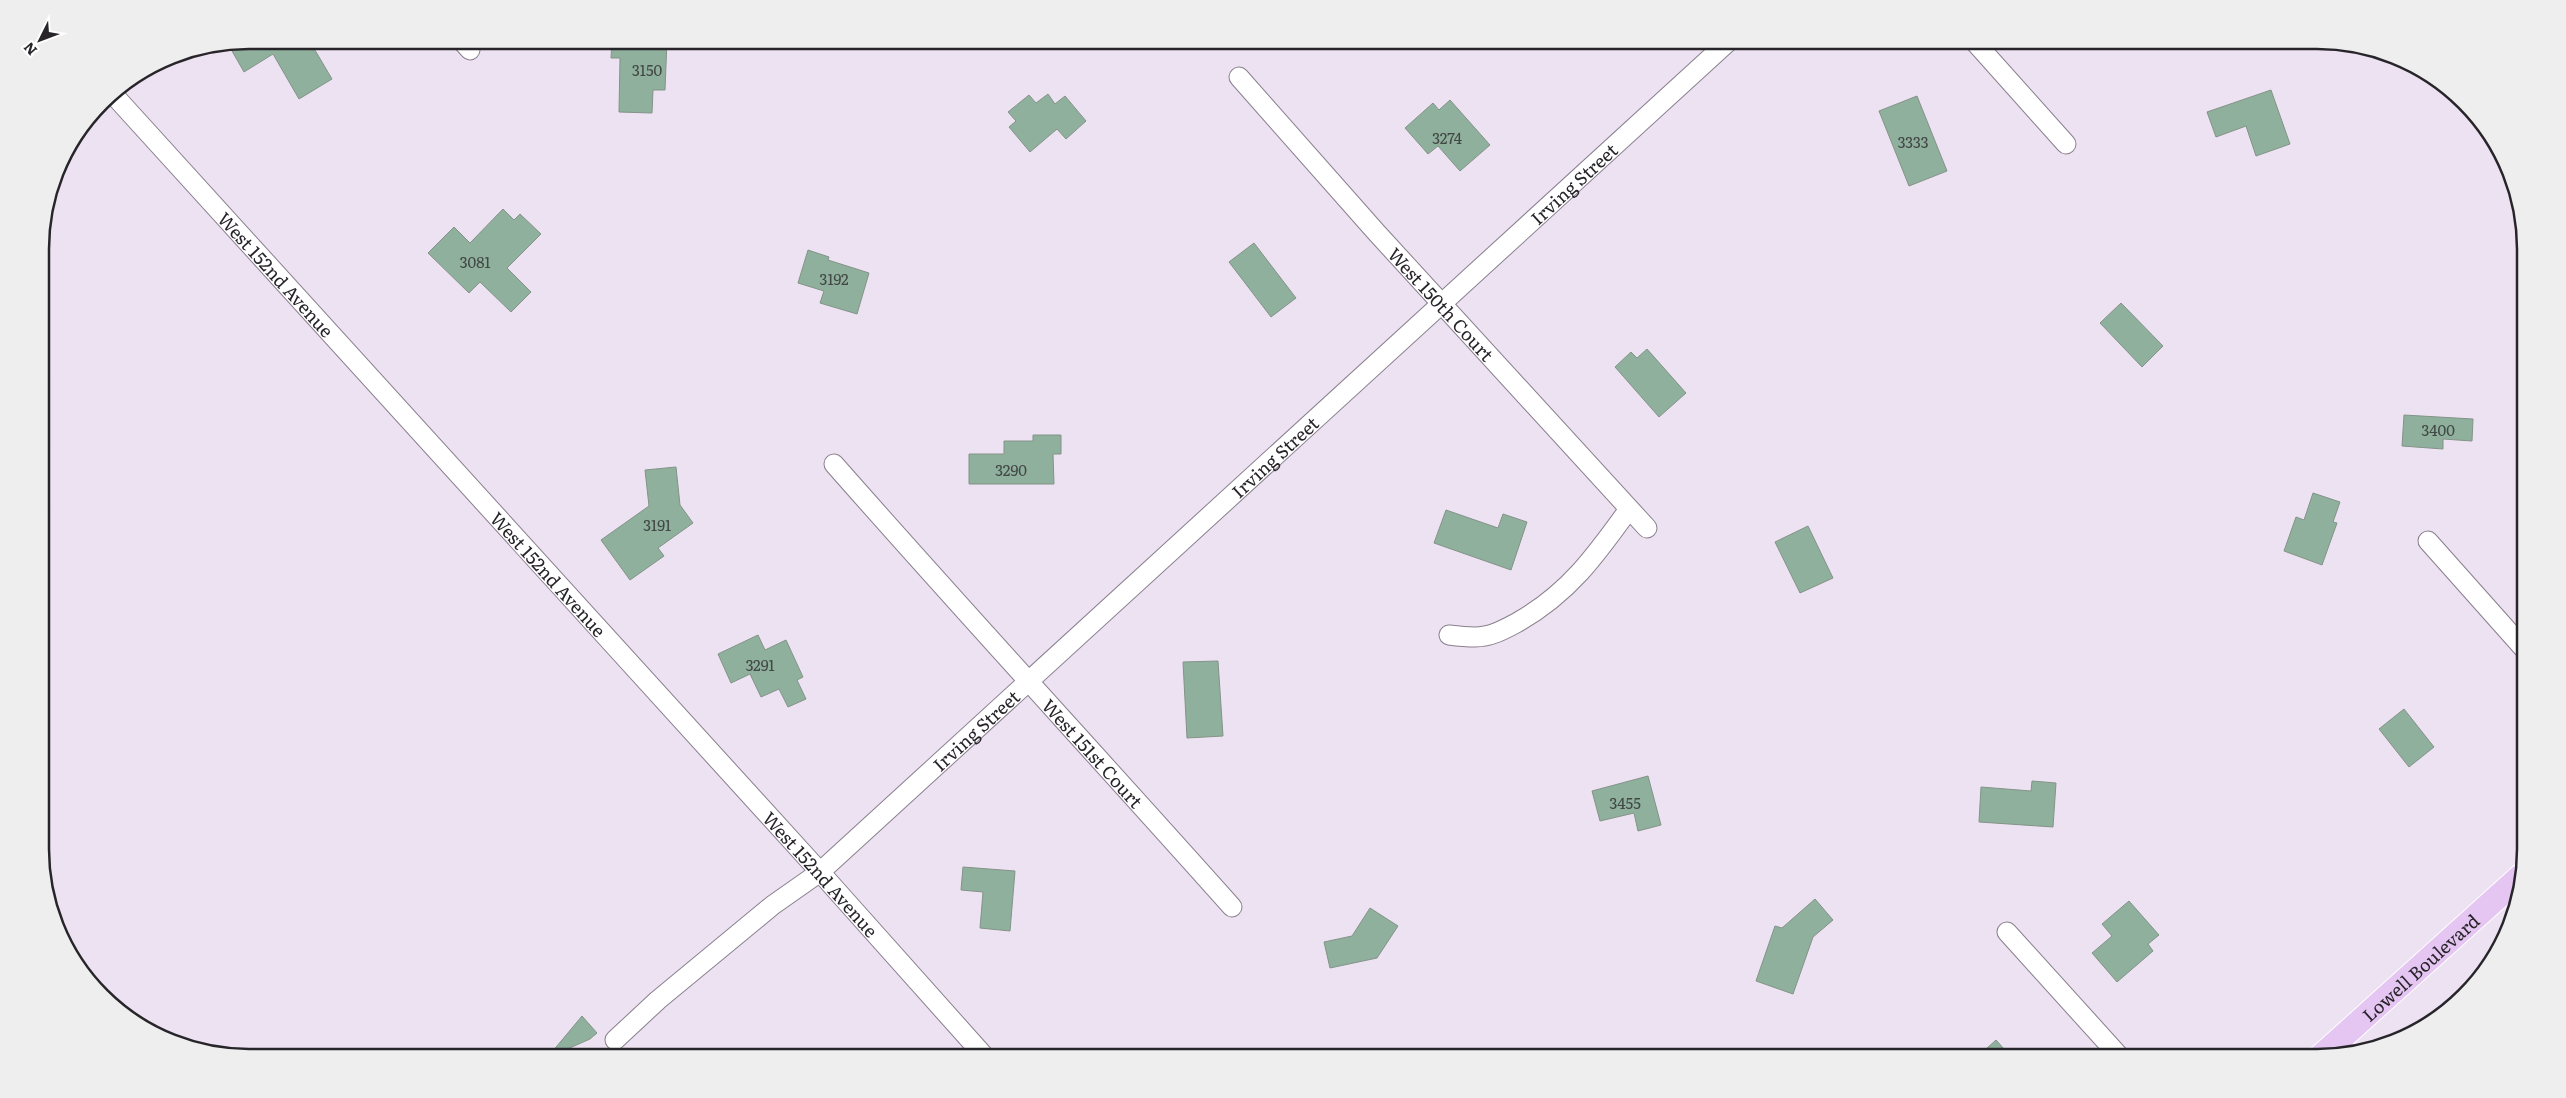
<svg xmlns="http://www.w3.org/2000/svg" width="2566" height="1098" viewBox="0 0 2566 1098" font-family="Literata,serif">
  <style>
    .building { fill: #8fb09c; stroke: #849389 }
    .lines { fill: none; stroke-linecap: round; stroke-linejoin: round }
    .minor-casing { stroke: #897f8d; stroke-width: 21 }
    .major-casing { stroke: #fff; stroke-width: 26 }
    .minor { stroke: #fff; stroke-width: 19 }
    .major { stroke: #e5c5f2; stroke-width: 24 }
    .labels { text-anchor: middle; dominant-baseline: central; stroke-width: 4.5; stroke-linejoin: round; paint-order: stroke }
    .number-label { font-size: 15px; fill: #424846 }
    .street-label { font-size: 18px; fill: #28252a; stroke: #fff }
    .rim { fill: none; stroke: #28252a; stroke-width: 2.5 }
  </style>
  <rect width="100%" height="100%" fill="#ece2f1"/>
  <g class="building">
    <polygon points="249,40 309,40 332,79 299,99 273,54 244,72 228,44"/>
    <polygon points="612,40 667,40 665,90 653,90 652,113 619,112 620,58 611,58"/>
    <polygon points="2271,90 2290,144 2256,156 2246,126 2216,137 2207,112"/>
    <polygon points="1048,94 1055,104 1065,96 1086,121 1066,139 1057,129 1030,152 1009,127 1016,121 1008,112 1029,95 1036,103"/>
    <polygon points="1917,96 1947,171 1909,186 1879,111"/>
    <polygon points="1450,100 1490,145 1460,171 1438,146 1428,154 1405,128 1433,103 1439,110"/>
    <polygon points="503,209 514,220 520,214 541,234 507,268 531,292 511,312 480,282 469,293 428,253 454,227 470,243"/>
    <polygon points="1254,243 1296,298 1271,317 1229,262"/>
    <polygon points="808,250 829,257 828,260 869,273 857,314 820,303 824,291 798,283"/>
    <polygon points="2121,303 2163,346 2142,367 2100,323"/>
    <polygon points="1647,349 1686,393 1659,417 1615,367 1631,352 1637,358"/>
    <polygon points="2404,415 2473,419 2472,441 2443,439 2443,449 2402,446"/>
    <polygon points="1033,435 1061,435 1061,454 1053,454 1054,484 969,484 969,454 1004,454 1004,441 1033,441"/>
    <polygon points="676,467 680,505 693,523 658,548 664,556 630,580 601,540 649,506 645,470"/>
    <polygon points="2313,493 2340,502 2333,522 2337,523 2322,565 2284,551 2296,517 2304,520"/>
    <polygon points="1446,510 1498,528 1503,514 1527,522 1511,570 1434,543"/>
    <polygon points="1808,526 1833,578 1800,593 1775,542"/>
    <polygon points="758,635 765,650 786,640 803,677 797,680 806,699 788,707 779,689 761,697 750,674 731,683 718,654"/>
    <polygon points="1218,661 1223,736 1187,738 1183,662"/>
    <polygon points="2404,709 2434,747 2409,767 2379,729"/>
    <polygon points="1648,776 1661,825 1638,831 1634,813 1600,821 1592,791"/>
    <polygon points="2032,781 2056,783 2053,827 1979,822 1981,787 2031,791"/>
    <polygon points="963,867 1015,871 1010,931 980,928 983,892 961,890"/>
    <polygon points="1815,899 1833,920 1813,937 1793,994 1756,981 1775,926 1782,928"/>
    <polygon points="2129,901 2159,935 2148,944 2153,951 2117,982 2092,953 2112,936 2102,924"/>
    <polygon points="1370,908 1398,926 1377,958 1330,968 1324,942 1352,936"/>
    <polygon points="582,1016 597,1033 590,1039 547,1058"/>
    <polygon points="1996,1040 2012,1058 1976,1058"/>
  </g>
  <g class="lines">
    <g class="minor-casing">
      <g id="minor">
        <polyline points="461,40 470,50"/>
        <polyline points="1973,40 2066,144"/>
        <path id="s1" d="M1239,77l137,155 271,296"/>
        <path id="s2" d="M111,92l709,780 166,186"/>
        <path id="s3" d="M834,464c131,149 266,295 398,443"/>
        <polyline points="2428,541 2525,650"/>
        <path d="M1449,635c8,1 18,2 26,2 16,0 30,-8 43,-15 51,-29 78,-67 111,-113"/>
        <polyline points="2007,932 2121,1058"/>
        <path id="s4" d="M615,1040l43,-40 115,-95 47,-33 910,-832"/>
      </g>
    </g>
    <g class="major-casing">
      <g id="major">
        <path id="s5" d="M2319,1058l202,-182"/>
      </g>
    </g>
    <use href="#minor" class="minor"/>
    <use href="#major" class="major"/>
  </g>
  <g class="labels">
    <g class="number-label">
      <text x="647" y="69">3150</text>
      <text x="1447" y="137">3274</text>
      <text x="1913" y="141">3333</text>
      <text x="475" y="261">3081</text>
      <text x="834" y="278">3192</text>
      <text x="2438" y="429">3400</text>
      <text x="1011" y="469">3290</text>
      <text x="657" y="524">3191</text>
      <text x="760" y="664">3291</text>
      <text x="1625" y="802">3455</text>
    </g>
    <g class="street-label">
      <text stroke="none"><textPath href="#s4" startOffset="1286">Irving Street</textPath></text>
      <text stroke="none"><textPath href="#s2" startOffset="246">West 152nd Avenue</textPath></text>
      <text stroke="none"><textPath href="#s1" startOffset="304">West 150th Court</textPath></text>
      <text stroke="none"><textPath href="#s4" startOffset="881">Irving Street</textPath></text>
      <text stroke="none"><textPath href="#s2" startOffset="651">West 152nd Avenue</textPath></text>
      <text stroke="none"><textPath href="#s4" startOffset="476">Irving Street</textPath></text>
      <text stroke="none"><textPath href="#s3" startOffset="388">West 151st Court</textPath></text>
      <text stroke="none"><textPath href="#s2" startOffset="1056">West 152nd Avenue</textPath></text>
      <text stroke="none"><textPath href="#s5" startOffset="136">Lowell Boulevard</textPath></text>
    </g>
  </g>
  <path d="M0 0H2566V1098H0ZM249 49H2317A200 200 0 0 1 2517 249V849A200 200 0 0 1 2317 1049H249A200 200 0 0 1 49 849V249A200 200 0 0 1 249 49Z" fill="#eee" fill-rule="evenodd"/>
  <path class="rim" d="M249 49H2317A200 200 0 0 1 2517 249V849A200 200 0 0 1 2317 1049H249A200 200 0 0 1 49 849V249A200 200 0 0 1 249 49Z"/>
  <g transform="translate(40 40) rotate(228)" stroke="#ffffff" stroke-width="4" paint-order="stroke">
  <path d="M0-4L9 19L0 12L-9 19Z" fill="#28252a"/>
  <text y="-8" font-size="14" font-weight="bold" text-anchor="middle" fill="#28252a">N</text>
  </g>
</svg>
